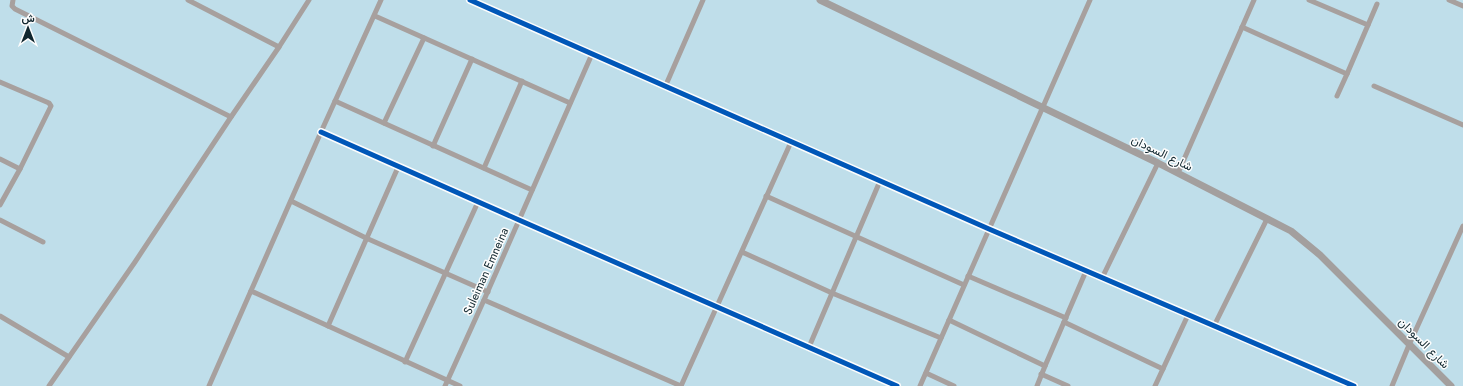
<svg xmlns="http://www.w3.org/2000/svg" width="1463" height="386" viewBox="0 0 1463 386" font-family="Jost,Vazirmatn,sans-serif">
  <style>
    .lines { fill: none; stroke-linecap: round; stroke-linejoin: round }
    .street { stroke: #a7a09e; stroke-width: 5 }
    .secondary { stroke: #a39f9e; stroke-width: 7 }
    .cycleway-casing { stroke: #fdfdfd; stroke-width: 8 }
    .cycleway { stroke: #0057b8; stroke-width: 5 }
    .labels { text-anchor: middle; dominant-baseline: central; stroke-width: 3; stroke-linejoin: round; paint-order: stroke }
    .street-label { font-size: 12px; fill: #10272f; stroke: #fdfdfd }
  </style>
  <rect width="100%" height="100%" fill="#bfdeea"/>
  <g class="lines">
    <g class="street">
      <polyline points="13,0 12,6 15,9 231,117"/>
      <polyline points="188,0 279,47"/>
      <polyline points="470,0 989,229 1354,386"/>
      <polyline points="1449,0 1463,6"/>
      <polyline points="375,16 570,103"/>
      <polyline points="1368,25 1377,4"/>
      <polyline points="1242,27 1347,74 1368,25 1309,0"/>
      <polyline points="0,82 49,103 51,106 20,169 0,205"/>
      <polyline points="1374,86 1463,125"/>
      <polyline points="665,87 703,0"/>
      <polyline points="1337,96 1347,74"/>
      <polyline points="335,101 532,190"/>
      <polyline points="384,123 424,38"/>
      <polyline points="321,132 519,220 897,386"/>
      <polyline points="433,146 472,59"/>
      <polyline points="0,159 20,169"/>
      <polyline points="484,168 522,81"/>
      <polyline points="1178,173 1254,0"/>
      <polyline points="766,196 964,285"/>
      <polyline points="291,201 366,238 488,292"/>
      <polyline points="0,220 43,242"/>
      <polyline points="742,252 832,293 941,338"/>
      <polyline points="968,276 1066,318"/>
      <polyline points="1102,278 1158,163"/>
      <polyline points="251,291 460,386"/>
      <polyline points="484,300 681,386"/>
      <polyline points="0,316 69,357"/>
      <polyline points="949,320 1045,366 1086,271"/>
      <polyline points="1064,322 1163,369"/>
      <polyline points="328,326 399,165"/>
      <polyline points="1214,326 1267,219"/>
      <polyline points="809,347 880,181"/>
      <polyline points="405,362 478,202"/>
      <polyline points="926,373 954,386"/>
      <polyline points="1041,374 1068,386"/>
      <polyline points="49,386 135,262 231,117 279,47 309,0"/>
      <polyline points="209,386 321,132 381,0"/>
      <polyline points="445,386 484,300 592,54"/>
      <polyline points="681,386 791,142"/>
      <polyline points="920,386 1090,0"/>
      <polyline points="1037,386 1045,366"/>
      <polyline points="1155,386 1188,315"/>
      <polyline points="1392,386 1409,345 1463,226"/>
    </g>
    <polyline class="secondary" points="820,0 1158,163 1291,231 1320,255 1451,386"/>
    <g class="cycleway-casing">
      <g id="cycleway">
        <polyline points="470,0 989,229 1354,386"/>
        <polyline points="321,132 519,220 897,386"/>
      </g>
    </g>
    <use href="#cycleway" class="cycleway"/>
  </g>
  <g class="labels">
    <g class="street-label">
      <text transform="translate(1162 153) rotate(26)">شارع السودان</text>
      <text transform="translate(486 271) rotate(-66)">Suleiman Emneina</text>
      <text transform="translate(1424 343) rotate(45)">شارع السودان</text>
    </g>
  </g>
  <g transform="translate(28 28)" stroke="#fdfdfd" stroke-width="3" paint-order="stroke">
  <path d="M0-3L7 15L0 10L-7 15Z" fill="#10272f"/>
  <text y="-6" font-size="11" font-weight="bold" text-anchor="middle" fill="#10272f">ش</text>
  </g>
</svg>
